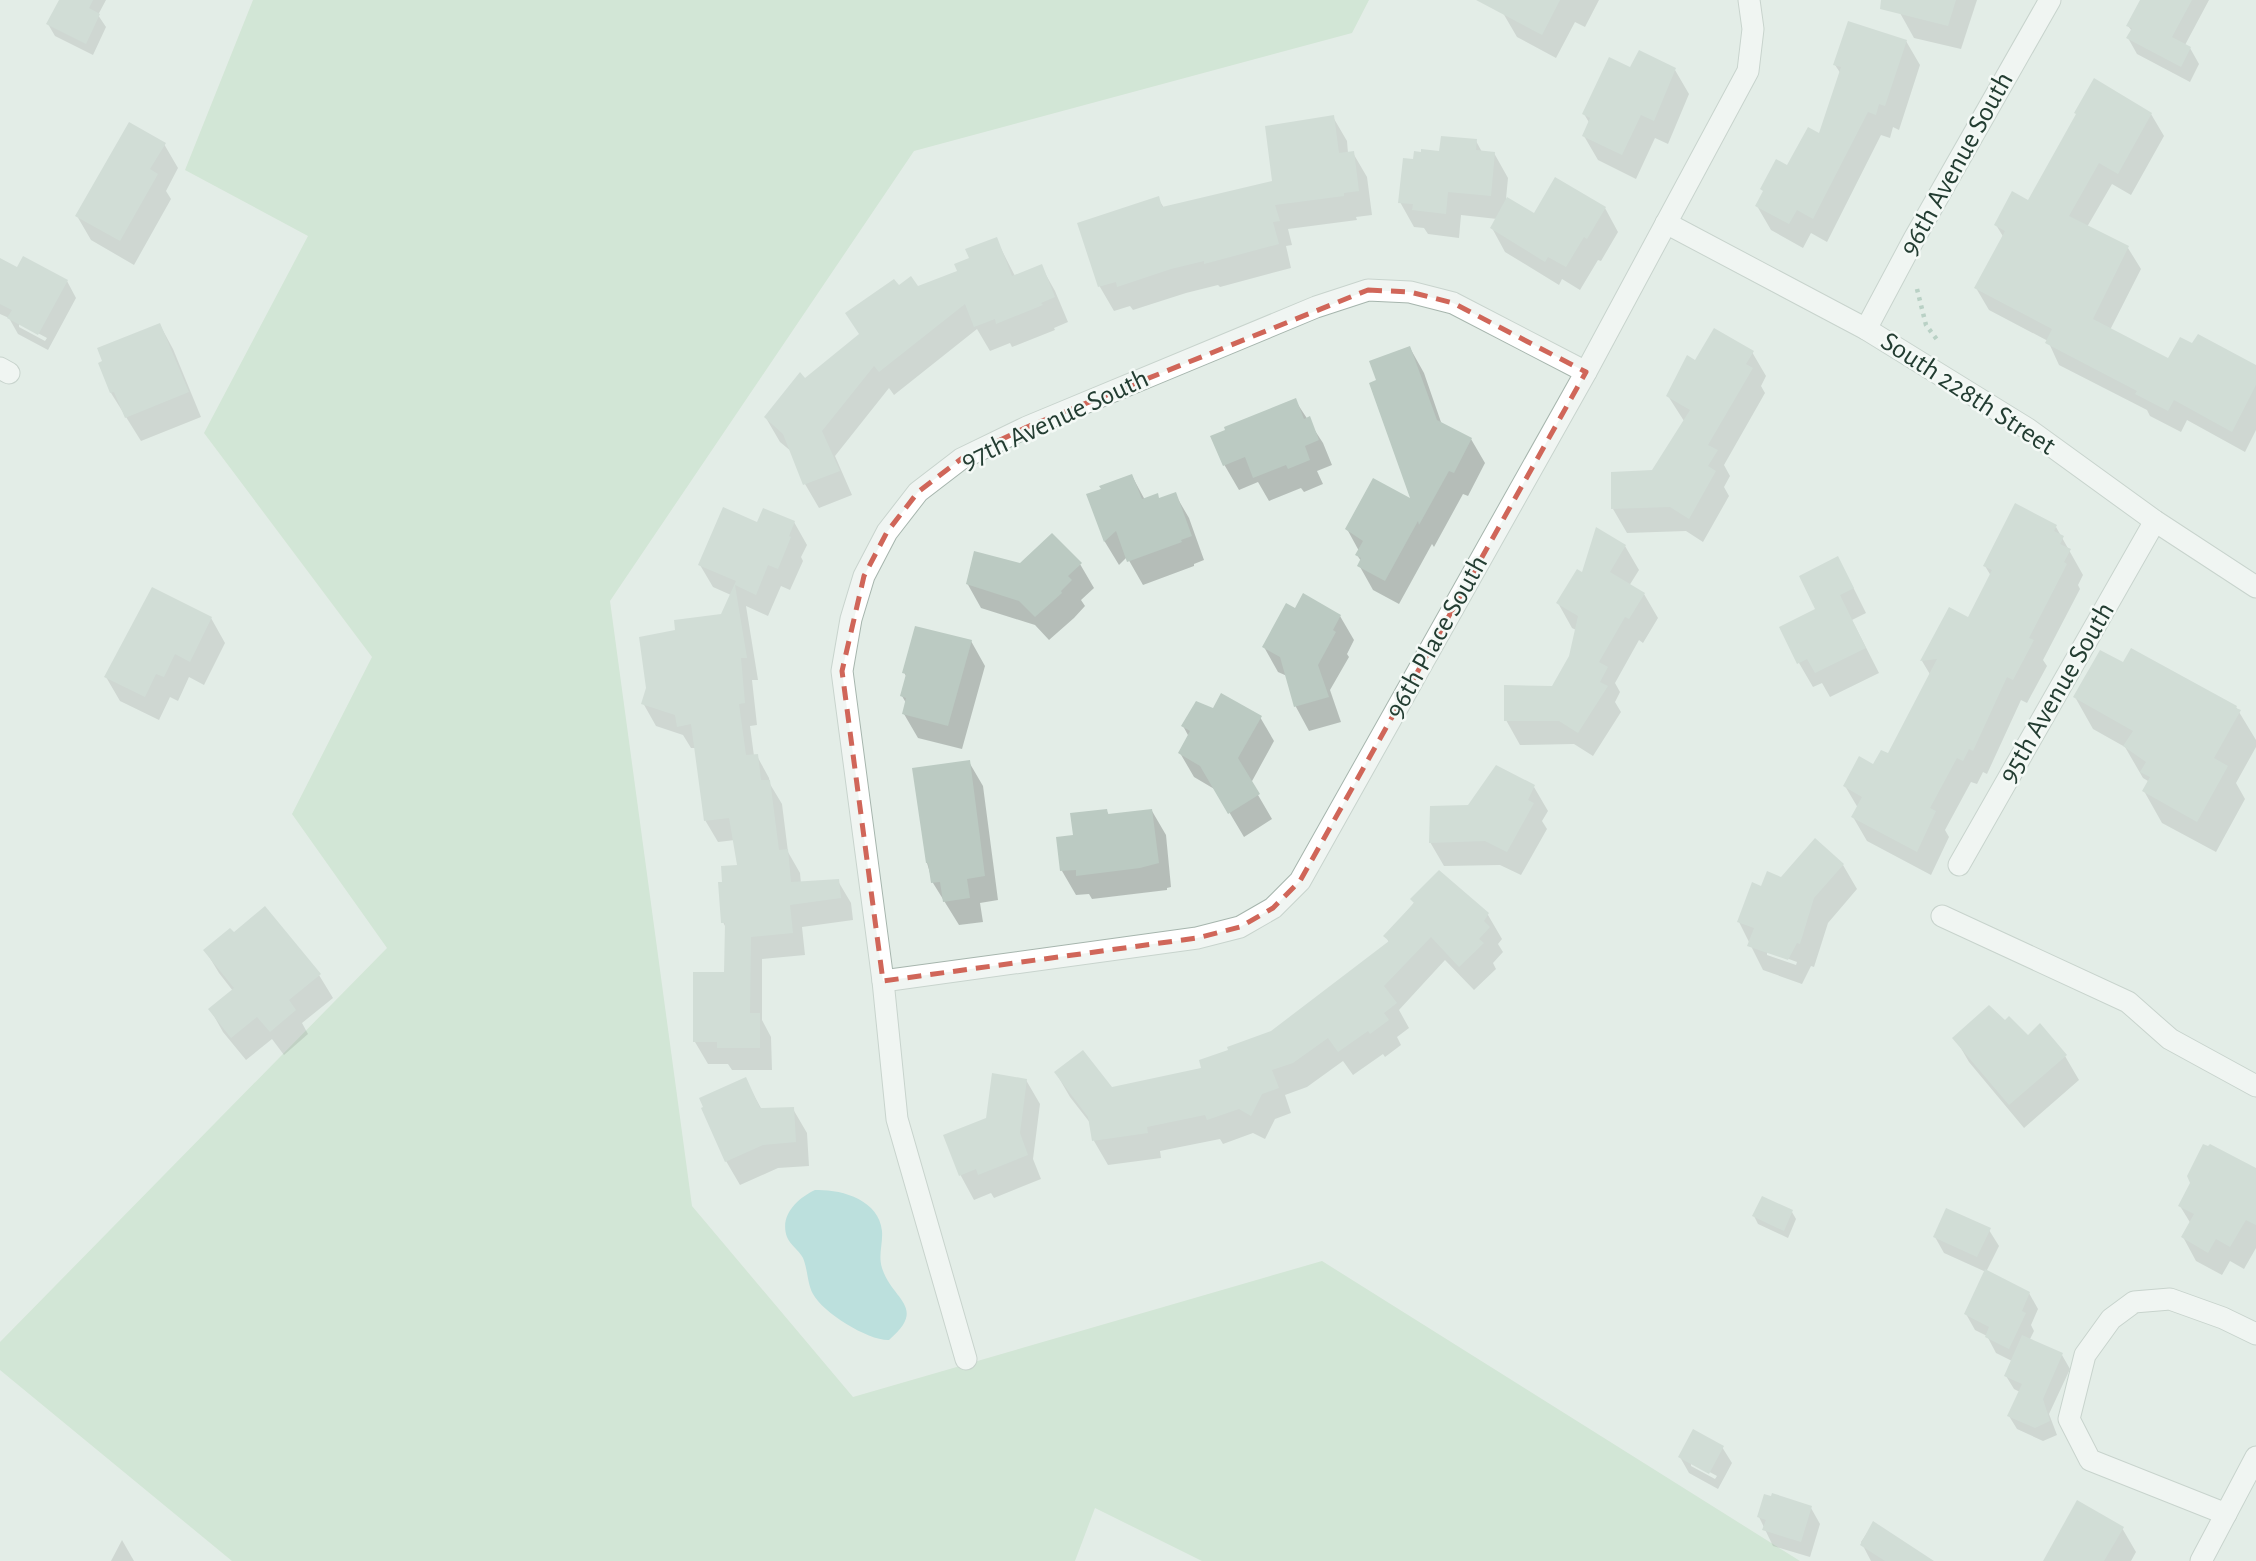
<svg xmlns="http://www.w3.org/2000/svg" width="2256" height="1561" viewBox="0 0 2256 1561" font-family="'Alegreya Sans',sans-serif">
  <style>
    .green { fill: #bdddc0 }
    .water { fill: #8dd0d0 }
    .shadow { fill: #0003; fill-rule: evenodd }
    .building { fill: #bbcac2 }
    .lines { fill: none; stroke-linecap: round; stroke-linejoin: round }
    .minor-casing { stroke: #a6b5ad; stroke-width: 23 }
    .path { stroke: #85af9b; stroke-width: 4.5; stroke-dasharray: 3.5 5; stroke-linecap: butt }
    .minor { stroke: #fff; stroke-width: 21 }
    .marked { fill: none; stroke: #d06659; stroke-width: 5; stroke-dasharray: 14 9; stroke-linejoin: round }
    .labels { text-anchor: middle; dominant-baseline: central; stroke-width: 5; stroke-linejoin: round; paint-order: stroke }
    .street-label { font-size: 28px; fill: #233d32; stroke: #f4f9f6 }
  </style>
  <rect width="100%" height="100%" fill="#e3ede7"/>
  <polygon class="green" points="253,0 1369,0 1352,33 914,151 610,601 692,1206 853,1397 1322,1261 1800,1561 1202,1561 1095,1508 1075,1561 232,1561 0,1370 0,1342 387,948 292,814 372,657 204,433 308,236 185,170"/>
  <path class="water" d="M815,1190c25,-1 64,9 67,41 1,13 -4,24 0,37 10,32 46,39 7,72 -20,1 -66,-27 -76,-46 -6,-11 -5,-24 -10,-36 -4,-8 -13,-13 -16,-21 -8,-22 11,-39 28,-47z"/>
  <g class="shadow">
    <polygon points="61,0 106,0 98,15 106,27 93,55 55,36 48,24"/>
    <polygon points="1499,0 1599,0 1585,27 1575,22 1556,58 1517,37 1503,13"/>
    <polygon points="1903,0 1977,0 1961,49 1914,38 1900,13"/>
    <polygon points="2148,0 2209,0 2185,45 2190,48 2199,64 2190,82 2137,54 2128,38 2132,31 2128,26"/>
    <polygon points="1906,41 1920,65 1899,130 1893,127 1890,138 1881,135 1827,242 1811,233 1803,248 1771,230 1757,206 1788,167 1820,136 1841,74 1835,65"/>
    <polygon points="1631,70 1675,70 1689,94 1668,144 1655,138 1636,179 1598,160 1584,136 1590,124 1584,114"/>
    <polygon points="2151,114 2164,136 2131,195 2112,184 2087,227 2128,248 2141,269 2110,330 2169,361 2193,346 2256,367 2256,430 2245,452 2187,420 2181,432 2150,416 2147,410 2059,365 2048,341 1989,310 1976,288 2004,238 1996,225"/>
    <polygon points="1333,117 1347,141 1348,153 1353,153 1367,177 1372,215 1356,217 1357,220 1288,229 1292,245 1286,246 1291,268 1220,287 1218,285 1186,293 1133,310 1130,306 1114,311 1100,287 1079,224 1158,198 1164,208 1274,183"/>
    <polygon points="1476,141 1482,152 1494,153 1508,178 1506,199 1534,215 1605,208 1618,232 1601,261 1598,260 1580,290 1562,279 1559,285 1505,252 1492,228 1497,219 1461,215 1459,238 1428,234 1424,228 1414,227 1400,202 1415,161"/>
    <polygon points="164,144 178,168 166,191 171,199 134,265 91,240 77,216"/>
    <polygon points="996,239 1015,276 1041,266 1055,291 1068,322 1054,328 1055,330 1012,347 1010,343 990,351 977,329 894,395 889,388 835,456 852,495 819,508 805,484 792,452 780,442 766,418 805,380 860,335 898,288 918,288 959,272"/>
    <path d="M0,260l18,10 49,11 9,17 -28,52 -30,-16 -9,-16 -9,-4zM19,323l28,15 -2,3 -26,-14z"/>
    <polygon points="160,325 173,349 201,417 141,441 111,393 100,364"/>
    <polygon points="1410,348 1424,373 1442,425 1471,439 1485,463 1468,496 1463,494 1434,547 1432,544 1399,604 1373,590 1359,565 1361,561 1357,555 1359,551 1347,529 1413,502 1378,381"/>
    <polygon points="1752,352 1766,376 1761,386 1765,393 1724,465 1730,476 1724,487 1729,496 1703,542 1686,531 1627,533 1613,509 1653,472 1684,421 1668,396"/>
    <polygon points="1295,400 1323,443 1332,465 1317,471 1323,484 1304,492 1301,488 1269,501 1258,482 1239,490 1225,466 1213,437"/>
    <polygon points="1132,476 1145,500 1160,500 1175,494 1189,518 1204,560 1194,564 1194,566 1143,585 1127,557 1119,565 1105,542 1088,495"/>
    <polygon points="794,522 807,545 801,557 803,561 790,590 781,586 768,616 746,606 758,680 752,680 757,725 750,726 754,756 757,756 769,778 770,784 782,804 788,852 800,873 801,884 838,881 851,903 853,920 802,927 805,955 762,959 762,1020 771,1037 772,1070 732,1070 728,1064 708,1064 695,1042 725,974 726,928 723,922 724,884 739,866 735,840 718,842 705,820 696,748 691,748 683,735 656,726 643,703 677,631 722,615 731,595 713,587 700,565 758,524"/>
    <polygon points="2056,527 2083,575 2078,585 2080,589 2043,660 2047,666 2027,703 2021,700 1987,774 1983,772 1977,784 1971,782 1945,830 1949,837 1931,875 1867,841 1853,817 1858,808 1845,786 1888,756 1931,676 1922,661 1950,609 1969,619 1991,576 1985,566"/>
    <polygon points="1625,546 1639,570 1629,586 1644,594 1658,618 1643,643 1639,640 1615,683 1620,692 1615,702 1621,712 1593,756 1574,744 1520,745 1506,720 1553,687 1571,656 1576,630 1572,628 1558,603 1583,575"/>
    <polygon points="1080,564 1094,588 1081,600 1085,606 1074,618 1049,640 1035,625 981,608 967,583 1020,565"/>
    <polygon points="1851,583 1866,613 1852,620 1879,673 1830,697 1822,683 1813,687 1799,663 1817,610"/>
    <polygon points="1295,610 1340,616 1354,640 1347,654 1349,657 1330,690 1341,722 1309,731 1296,707 1287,676 1278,672 1264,647"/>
    <polygon points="211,618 225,643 204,685 189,677 178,701 170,697 159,720 120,701 106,677"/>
    <polygon points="971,641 985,666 962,749 918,738 904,714 906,703 902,696 907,678 904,672"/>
    <polygon points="2123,665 2236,707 2256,740 2256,747 2236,783 2245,799 2216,852 2162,823 2144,791 2148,781 2143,778 2125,747 2093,729 2075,697"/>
    <polygon points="1214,710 1260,717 1274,741 1251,783 1272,819 1244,837 1216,790 1194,777 1180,753 1189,737 1183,726"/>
    <polygon points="969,762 983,786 998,900 980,903 983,922 959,925 933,883 927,863"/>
    <polygon points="1534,787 1548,811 1542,821 1547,829 1521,875 1500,865 1444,866 1430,842 1469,806"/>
    <polygon points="1106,810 1109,815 1152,811 1166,835 1171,887 1167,888 1167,890 1092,899 1089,894 1076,895 1062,871 1074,836"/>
    <path d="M1843,865l14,24 -29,34 -14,44 -3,-1 -9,18 -39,-14 -24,-48 23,-34 20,-9zM1767,951l30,11 -1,3 -29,-10z"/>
    <polygon points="1439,873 1488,915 1502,939 1498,944 1503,952 1493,963 1496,969 1474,990 1445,960 1399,1010 1409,1028 1397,1037 1401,1045 1385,1057 1383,1054 1353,1075 1343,1061 1307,1087 1285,1095 1291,1113 1275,1119 1265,1139 1253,1133 1223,1144 1220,1139 1160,1151 1161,1158 1108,1165 1094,1141 1091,1124 1070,1097 1056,1073 1112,1089 1204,1070 1272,1033 1389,943 1386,936"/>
    <polygon points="234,935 319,975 333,998 302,1023 308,1034 284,1055 272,1039 246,1060 223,1032 210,1009 233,991 219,973 205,950"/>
    <polygon points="2005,1023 2028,1038 2065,1056 2079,1080 2024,1128 1969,1062 1955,1038"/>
    <polygon points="745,1079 762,1110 793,1109 807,1133 809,1166 778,1168 740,1185 726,1161 703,1109"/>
    <polygon points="1026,1080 1040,1104 1033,1159 1041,1179 994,1198 991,1193 974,1200 961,1176 945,1136 987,1120"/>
    <polygon points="2256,1170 2256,1248 2244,1269 2230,1261 2222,1275 2196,1261 2183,1237 2191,1224 2180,1206"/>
    <polygon points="1792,1212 1796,1219 1788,1238 1758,1224 1754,1216"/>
    <polygon points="1989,1230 1999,1246 1986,1272 2029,1293 2038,1309 2031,1325 2034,1331 2029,1341 2062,1355 2070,1369 2049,1414 2057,1435 2043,1441 2017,1429 2009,1416 2020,1392 2014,1389 2006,1376 2012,1361 1996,1353 1987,1336 1975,1330 1966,1314 1986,1272 1944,1253 1935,1237"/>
    <path d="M1722,1447l10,16 -14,26 -29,-16 -9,-16zM1691,1462l26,14 -2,3 -24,-13z"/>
    <polygon points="1811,1508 1820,1524 1810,1557 1773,1546 1759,1517"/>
    <polygon points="1873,1524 1919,1561 1871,1561 1861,1542"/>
    <polygon points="2122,1528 2136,1552 2131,1561 2045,1561"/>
    <polygon points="122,1540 134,1561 111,1561"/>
  </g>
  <g class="building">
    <polygon points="59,0 93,0 89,8 100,14 86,44 46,24"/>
    <polygon points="1476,0 1560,0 1542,35"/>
    <polygon points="1881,0 1956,0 1948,26 1880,9"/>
    <polygon points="2140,0 2192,0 2172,37 2191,47 2181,67 2126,38 2132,28 2126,26"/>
    <polygon points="1848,21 1907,40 1885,106 1879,104 1876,115 1868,112 1813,219 1797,210 1789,224 1755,206 1763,191 1760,189 1776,159 1787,165 1808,127 1819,133 1841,67 1833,65"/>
    <polygon points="1639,50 1676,68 1654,121 1641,115 1622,155 1582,136 1590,118 1582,114 1609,57 1630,67"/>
    <polygon points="2094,78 2152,113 2118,174 2099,163 2069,216 2129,246 2093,319 2168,358 2180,337 2192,343 2198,334 2256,365 2256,385 2232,432 2174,400 2168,411 2135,394 2137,391 2045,343 2052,329 1974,288 2005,231 1994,225 2012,191 2028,200 2076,114 2074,113"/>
    <polygon points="1334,115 1339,153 1354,151 1359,191 1344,193 1344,196 1275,205 1280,221 1273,222 1279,244 1204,264 1204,261 1171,269 1117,287 1116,282 1098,287 1077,223 1159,196 1162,207 1272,181 1265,126"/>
    <polygon points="129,122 166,143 150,169 158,174 120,241 75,216"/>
    <polygon points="1441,136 1477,139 1476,150 1495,152 1491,196 1448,192 1446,214 1412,210 1413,204 1398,203 1403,158 1413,159 1414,151 1421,152 1421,149 1439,151"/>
    <polygon points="1555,177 1606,207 1587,239 1584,237 1566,267 1548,257 1545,262 1490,228 1507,197 1534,213"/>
    <polygon points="997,237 1012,276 1042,264 1055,297 1041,303 1043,305 996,324 995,319 974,327 965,304 879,372 874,366 822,431 840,471 803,485 783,434 764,417 800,372 805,378 859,334 845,313 894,279 899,285 911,276 918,286 957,271 954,264 969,258 965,249"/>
    <polygon points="23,256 68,280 38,335 7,318 12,310 0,304 0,258 17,267"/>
    <polygon points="160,323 189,392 125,418 114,392 110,393 98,363 102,361 97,348"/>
    <polygon points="1714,328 1754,351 1746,364 1753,368 1708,445 1718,450 1708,466 1716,471 1689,519 1670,507 1611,509 1611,472 1652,470 1690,410 1666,396 1687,355 1695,360"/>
    <polygon points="1410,346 1437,420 1472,438 1454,473 1449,471 1419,525 1418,521 1385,581 1357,566 1361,558 1355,555 1363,541 1345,529 1373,478 1410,498 1369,383 1376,380 1369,361"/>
    <polygon points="1296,398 1304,419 1310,416 1319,440 1305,446 1310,460 1288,469 1286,465 1253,478 1245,457 1223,466 1210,436 1225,430 1224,427"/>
    <polygon points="1132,474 1142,499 1158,493 1159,498 1176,492 1192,536 1181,540 1182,542 1127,562 1116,531 1104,542 1086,494 1101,489 1099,486"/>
    <polygon points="2015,503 2057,525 2054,531 2064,536 2060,544 2071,549 2064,562 2067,564 2029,638 2034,640 2013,680 2007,677 1973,751 1969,749 1963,761 1957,758 1930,808 1936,811 1917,852 1851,817 1862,797 1843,786 1859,756 1873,764 1881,750 1888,753 1937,659 1920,661 1949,607 1968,617 1992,570 1983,566"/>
    <polygon points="723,507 757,522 763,508 795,521 789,536 791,537 778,569 768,565 756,595 735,585 747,658 741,658 745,703 739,704 746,755 758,754 761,780 770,780 779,850 788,849 791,882 839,879 841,898 790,905 793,933 751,937 750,1013 760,1013 760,1048 717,1048 717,1042 693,1042 693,972 724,972 725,923 721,923 718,882 722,882 721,866 737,865 729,818 704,821 691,724 677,727 675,715 641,704 646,688 639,637 675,630 674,620 721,614 736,581 698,565"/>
    <polygon points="1596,527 1626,545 1610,572 1645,593 1629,619 1625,617 1599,662 1608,667 1600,682 1608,686 1578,733 1559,721 1504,721 1504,685 1552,686 1569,656 1578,616 1556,603 1577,569 1582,572"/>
    <polygon points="1052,533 1082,563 1068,576 1072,580 1061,591 1062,593 1035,617 1019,601 966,584 974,551 1020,563"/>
    <polygon points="1838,556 1854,588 1840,595 1866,648 1815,673 1807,659 1797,664 1779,627 1815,609 1799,576"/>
    <polygon points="152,587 212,617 190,662 175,654 164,677 156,674 145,697 104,677"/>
    <polygon points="1303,593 1341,615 1333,630 1336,632 1318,665 1329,697 1294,707 1280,657 1262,647 1286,603 1295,608"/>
    <polygon points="915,626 972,640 948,726 902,714 906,698 900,696 906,674 902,673"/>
    <polygon points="2131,648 2237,706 2236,708 2241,710 2214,758 2228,766 2197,822 2142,791 2150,777 2140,772 2146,762 2123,746 2133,731 2073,697 2100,650 2123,662"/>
    <polygon points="1221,693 1262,716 1238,758 1260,794 1228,814 1200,766 1178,753 1190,731 1181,726 1196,701 1213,708"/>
    <polygon points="970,760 985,876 967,879 970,898 943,902 940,882 931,883 928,863 926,863 912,768"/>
    <polygon points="1496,765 1535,785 1528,800 1534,803 1507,852 1485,841 1429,843 1430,806 1468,805"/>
    <polygon points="1107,809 1108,814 1152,809 1159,863 1140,868 1076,876 1076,870 1060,871 1056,837 1073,835 1070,813"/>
    <polygon points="1815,838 1844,864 1814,898 1800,944 1797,943 1788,960 1747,946 1754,928 1737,922 1752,882 1761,886 1767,871 1781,877"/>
    <polygon points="1439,870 1489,913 1484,921 1490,927 1479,939 1484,943 1459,967 1431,937 1384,986 1397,1003 1384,1013 1389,1020 1370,1034 1368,1031 1338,1052 1328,1038 1293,1063 1272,1070 1279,1088 1262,1094 1251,1116 1239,1109 1207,1120 1205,1115 1147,1127 1148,1133 1092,1141 1088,1117 1054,1072 1083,1050 1112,1087 1201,1068 1199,1060 1228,1050 1227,1047 1271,1031 1389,941 1383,936 1414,903 1410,899"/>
    <polygon points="265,906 321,974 289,1000 296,1010 270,1032 257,1017 231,1038 208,1009 234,988 203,950 230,928 234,932"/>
    <polygon points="1989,1005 2005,1020 2009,1016 2028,1035 2040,1023 2067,1055 2009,1105 1952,1038"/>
    <polygon points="992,1073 1027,1079 1020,1133 1028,1155 978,1175 976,1169 959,1176 943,1135 986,1118"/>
    <polygon points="746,1077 760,1108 794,1107 796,1142 763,1145 725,1162 701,1108 703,1107 699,1098"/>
    <polygon points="2203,1144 2208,1146 2210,1144 2256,1168 2256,1225 2246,1220 2230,1247 2216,1239 2208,1253 2181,1237 2194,1214 2178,1206 2190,1183 2187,1176"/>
    <polygon points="1762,1196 1793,1210 1784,1231 1752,1216"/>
    <polygon points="1946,1208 1991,1228 1977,1257 1933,1237"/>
    <polygon points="1985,1269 2030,1292 2022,1311 2026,1313 2009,1349 1985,1337 1989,1327 1964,1314"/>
    <polygon points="2022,1335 2063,1353 2043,1399 2050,1421 2035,1428 2007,1416 2022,1384 2004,1376"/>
    <polygon points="1693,1429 1724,1446 1709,1474 1678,1457"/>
    <polygon points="1772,1493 1812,1506 1801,1542 1762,1530 1766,1520 1757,1517 1764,1494 1771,1496"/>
    <polygon points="2077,1500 2124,1527 2104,1561 2043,1561"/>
    <polygon points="1873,1521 1934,1561 1885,1561 1860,1545"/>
  </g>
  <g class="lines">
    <g class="minor-casing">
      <g id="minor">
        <polyline points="1666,223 1866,329 2028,429 2155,521 2256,587"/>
        <polyline points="1866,329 1914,239 2050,0"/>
        <polyline points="0,368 9,373"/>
        <polyline points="1959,865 2155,521"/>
        <polyline points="1942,916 2128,1002 2170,1039 2256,1086"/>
        <polyline points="883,981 1197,938 1240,927 1273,908 1300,881 1586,372 1748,71 1753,29 1749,0"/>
        <polyline points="966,1359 897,1119 883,981 842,671 851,619 864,576 887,532 918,492 961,459 1027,427 1316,307 1368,290 1410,292 1453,303 1586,372"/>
        <polyline points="2226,1514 2090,1460 2069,1419 2085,1355 2111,1319 2134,1302 2170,1299 2223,1318 2256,1334"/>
        <polyline points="2201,1561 2256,1457"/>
      </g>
    </g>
    <polyline class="path" points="1917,289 1926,325 1938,341"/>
    <use href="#minor" class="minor"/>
  </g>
  <path d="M0 0H2256V1561H0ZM1368,290l42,2 43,11 133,69 -286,509 -27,27 -33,19 -43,11 -314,43 -41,-310 22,-95 23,-44 31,-40 43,-33 66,-32z" fill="#e3ede7" fill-opacity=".55" fill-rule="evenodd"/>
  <path class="marked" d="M1368,290l42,2 43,11 133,69 -286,509 -27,27 -33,19 -43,11 -314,43 -41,-310 22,-95 23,-44 31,-40 43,-33 66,-32z"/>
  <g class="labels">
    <g class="street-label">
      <text transform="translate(1957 164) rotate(-61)">96th Avenue South</text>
      <text transform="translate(1968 394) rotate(33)">South 228th Street</text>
      <text transform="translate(1055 420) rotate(-25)">97th Avenue South</text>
      <text transform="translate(1437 637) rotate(-61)">96th Place South</text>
      <text transform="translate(2057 693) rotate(-60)">95th Avenue South</text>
    </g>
  </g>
</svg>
